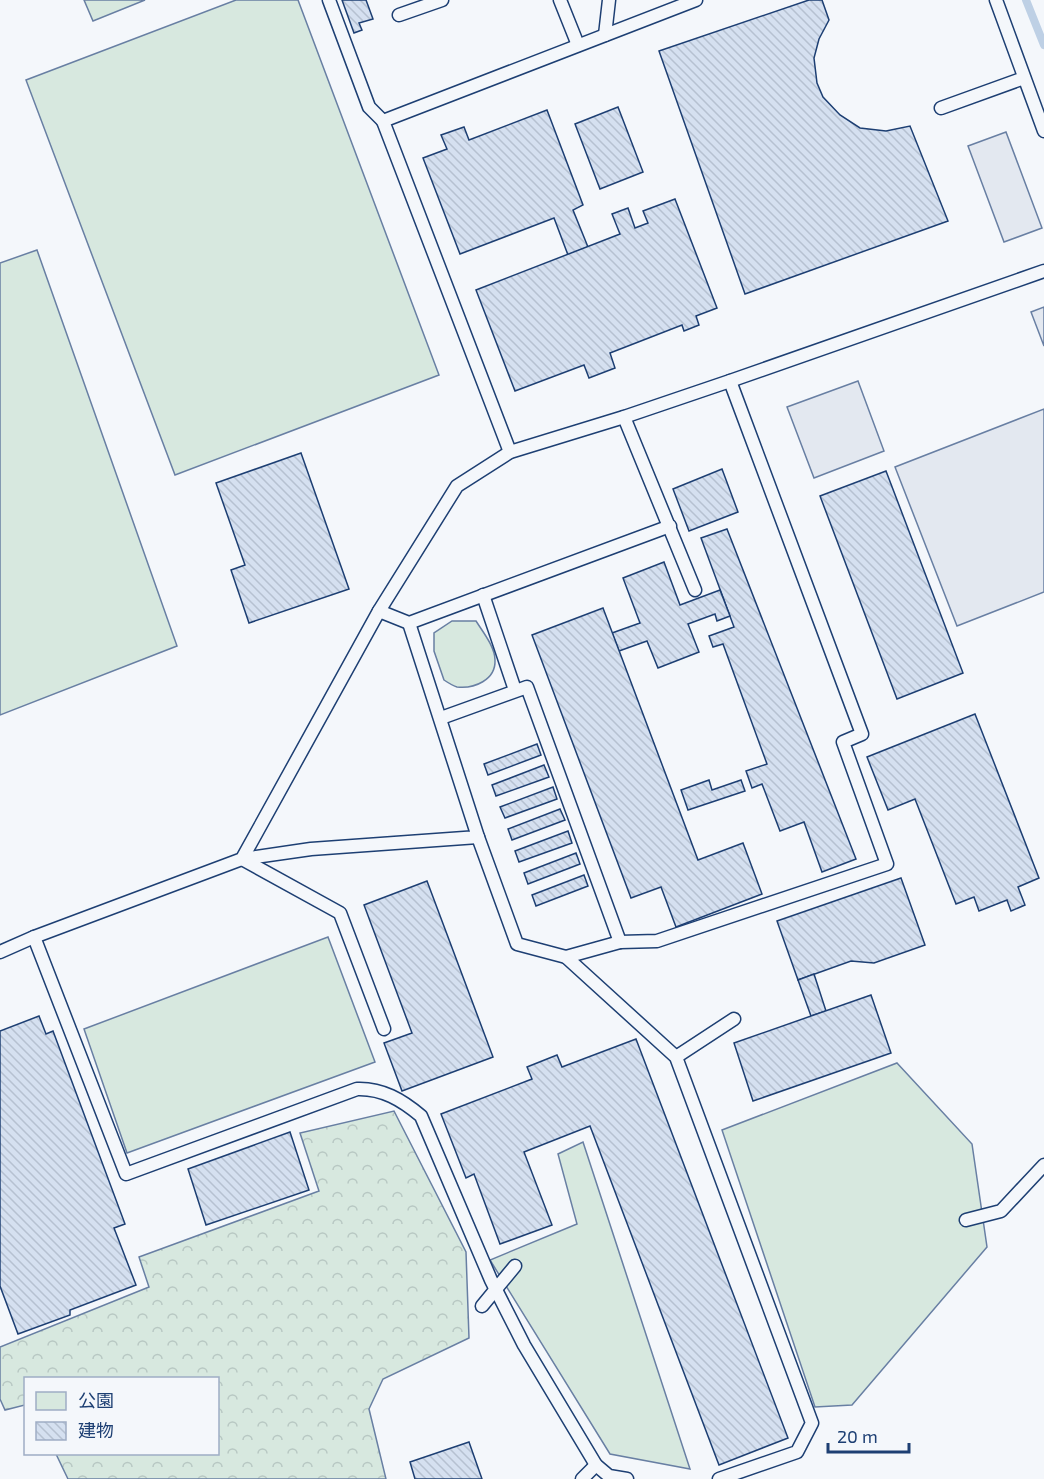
<svg xmlns="http://www.w3.org/2000/svg" width="1044" height="1479" viewBox="0 0 1044 1479" font-family="'Exo 2','Noto Sans JP',sans-serif">
<style>
.green{fill:#d7e8df;stroke:#687fa3;stroke-width:1.5}
.forest{fill:url(#forest-crowns);stroke:#687fa3;stroke-width:1.5}
.parking{fill:#e3e8f0;stroke:#687fa3;stroke-width:1.5}
.lines{fill:none;stroke-linecap:round;stroke-linejoin:round}
.stream{stroke:#bed0e5;stroke-width:8}
.building{fill:url(#building-back-hatch);stroke:#1d3f73;stroke-width:1.5}
.service-casing{stroke:#1d3f73;stroke-width:15}
.service{stroke:#f4f7fb;stroke-width:12}
</style>
<defs>
<pattern id="forest-crowns" width="20" height="18" patternUnits="userSpaceOnUse" patternTransform="scale(1.5)"><rect width="20" height="18" fill="#d7e8df"/><path d="M2 6a3 3 0 1 1 6 0M12 15a3 3 0 1 1 6 0" fill="none" stroke="#b8c8c3"/></pattern>
<pattern id="building-back-hatch" width="6" height="6" patternUnits="userSpaceOnUse" patternTransform="scale(1.5)"><rect width="6" height="6" fill="#d5e0f0"/><path d="M-1 5l2 2M0 0l6 6M5-1l2 2" fill="none" stroke="#b6c1d1"/></pattern>
</defs>
<rect width="100%" height="100%" fill="#f4f7fb"/>
<!-- green -->
<g class="green">
<polygon points="84,0 145,0 93,21"/>
<polygon points="236,0 298,0 439,375 175,475 26,80"/>
<polygon points="37,250 177,646 0,715 0,263"/>
<path d="M452 621H476C483 632 495 647 495 660 496 680 474 689 457 687 453 686 447 682 444 680L434 651V633Z"/>
<polygon points="328,937 375,1062 127,1153 84,1029"/>
<polygon points="897,1063 972,1144 987,1247 852,1405 815,1407 722,1130"/>
<polygon points="583,1142 690,1469 610,1454 490,1260 577,1224 558,1154"/>
</g>
<!-- forest -->
<polygon class="forest" points="394,1111 466,1252 469,1338 383,1379 369,1409 386,1479 68,1479 56,1454 218,1454 218,1378 26,1378 25,1405 5,1410 0,1399 0,1347 149,1287 139,1257 319,1191 300,1133"/>
<!-- parking -->
<g class="parking">
<polygon points="1006,132 1042,228 1004,242 968,146"/>
<polygon points="1044,307 1044,346 1031,312"/>
<polygon points="858,381 884,451 814,478 787,407"/>
<polygon points="1044,409 1044,592 957,626 895,467"/>
</g>
<g class="lines">
<!-- stream -->
<polyline class="stream" points="1026,0 1044,45"/>
</g>
<!-- building -->
<g class="building">
<polygon points="342,0 366,0 373,19 359,23 362,30 354,33"/>
<polygon points="809,0 822,0 829,20 819,39 814,58 817,83 823,97 840,115 860,128 886,131 910,126 948,221 745,294 659,51"/>
<polygon points="618,107 643,172 600,189 575,124"/>
<polygon points="547,110 583,205 573,210 588,247 568,255 554,218 460,254 423,158 447,149 441,135 464,127 469,140"/>
<polygon points="675,199 717,308 696,316 699,325 684,331 682,325 610,353 615,368 589,378 584,365 515,391 476,290 620,234 612,214 628,208 635,228 648,223 643,211"/>
<polygon points="301,453 349,589 249,623 231,570 245,565 216,483"/>
<polygon points="722,469 738,512 689,531 673,489"/>
<polygon points="886,471 963,673 897,699 820,496"/>
<polygon points="727,529 856,859 822,872 804,822 780,831 762,784 752,788 746,771 767,764 723,644 713,647 709,636 734,627 701,538"/>
<polygon points="664,562 680,605 720,590 730,616 717,621 715,614 688,624 699,652 658,668 647,641 619,651 612,633 640,623 623,578"/>
<polygon points="603,608 698,860 743,843 762,894 676,927 661,887 631,898 532,635"/>
<polygon points="975,714 1039,878 1018,887 1025,905 1011,911 1007,900 979,911 974,897 956,904 915,799 888,810 867,757"/>
<polygon points="537,744 541,755 488,775 484,764"/>
<polygon points="544,765 549,777 496,796 492,785"/>
<polygon points="709,780 712,790 741,780 745,791 688,810 681,790"/>
<polygon points="553,787 557,799 505,818 500,807"/>
<polygon points="560,809 565,820 512,840 508,829"/>
<polygon points="568,831 572,843 519,862 515,851"/>
<polygon points="576,853 580,864 528,884 524,873"/>
<polygon points="584,875 588,886 536,906 532,895"/>
<polygon points="901,878 925,945 874,963 851,961 798,980 777,921"/>
<polygon points="427,881 493,1057 402,1091 384,1043 412,1033 364,905"/>
<polygon points="814,974 826,1011 811,1016 798,980"/>
<polygon points="871,995 891,1053 753,1101 734,1043"/>
<polygon points="39,1016 46,1034 53,1031 125,1224 114,1228 136,1285 70,1310 70,1315 18,1334 0,1286 0,1031"/>
<polygon points="636,1039 788,1438 719,1465 590,1126 524,1152 552,1225 500,1244 474,1174 466,1178 441,1114 532,1079 527,1067 557,1055 562,1067"/>
<polygon points="290,1132 309,1190 206,1225 188,1169"/>
<polygon points="469,1442 482,1479 415,1479 410,1462"/>
</g>
<g class="lines">
<!-- service casing -->
<g class="service-casing">
<g id="service">
<polyline points="329,0 369,107 383,121"/>
<polyline points="560,0 578,45"/>
<polyline points="996,0 1044,131"/>
<polyline points="399,15 442,0"/>
<polyline points="605,35 609,0"/>
<polyline points="941,108 1024,78"/>
<polyline points="624,417 695,590"/>
<polyline points="510,452 383,121 696,0"/>
<polyline points="483,595 515,690"/>
<polyline points="379,611 409,623 670,526"/>
<polyline points="441,718 527,687 620,942 566,957 517,944 478,837"/>
<polyline points="242,859 311,849 478,837 409,623"/>
<polyline points="242,859 340,913 384,1029"/>
<path d="M34 937 126 1174 357 1089C382 1088 402 1100 421 1116L491 1280 524 1345 596 1465 609 1476 627 1479"/>
<polyline points="620,942 657,941 887,864 843,742 862,734 730,381"/>
<polyline points="0,952 34,937 242,859 379,611 457,486 510,452 624,417 730,381 1044,271"/>
<polyline points="566,957 676,1057 812,1423 797,1452 719,1479"/>
<polyline points="676,1057 734,1019"/>
<polyline points="966,1220 1001,1211 1044,1165"/>
<polyline points="482,1306 515,1266"/>
<polyline points="582,1479 596,1465"/>
</g>
</g>
<!-- service -->
<use href="#service" class="service"/>
</g>
<!-- legend -->
<rect x="24" y="1377" width="195" height="78" fill="#f4f7fb" stroke="#9eadc5" stroke-width="1.5"/>
<rect x="36" y="1392" width="30" height="18" fill="#d7e8df" stroke="#9eadc5" stroke-width="1.5"/>
<text x="78" y="1407" font-size="18" fill="#1d3f73">公園</text>
<rect x="36" y="1422" width="30" height="18" fill="url(#building-back-hatch)" stroke="#9eadc5" stroke-width="1.5"/>
<text x="78" y="1437" font-size="18" fill="#1d3f73">建物</text>
<!-- scale -->
<path d="M828 1443v9h81v-9" fill="none" stroke="#1d3f73" stroke-width="3"/>
<text x="837" y="1443" font-size="18" fill="#1d3f73" stroke="#f4f7fb" stroke-width="4.5" paint-order="stroke">20 m</text>
</svg>
